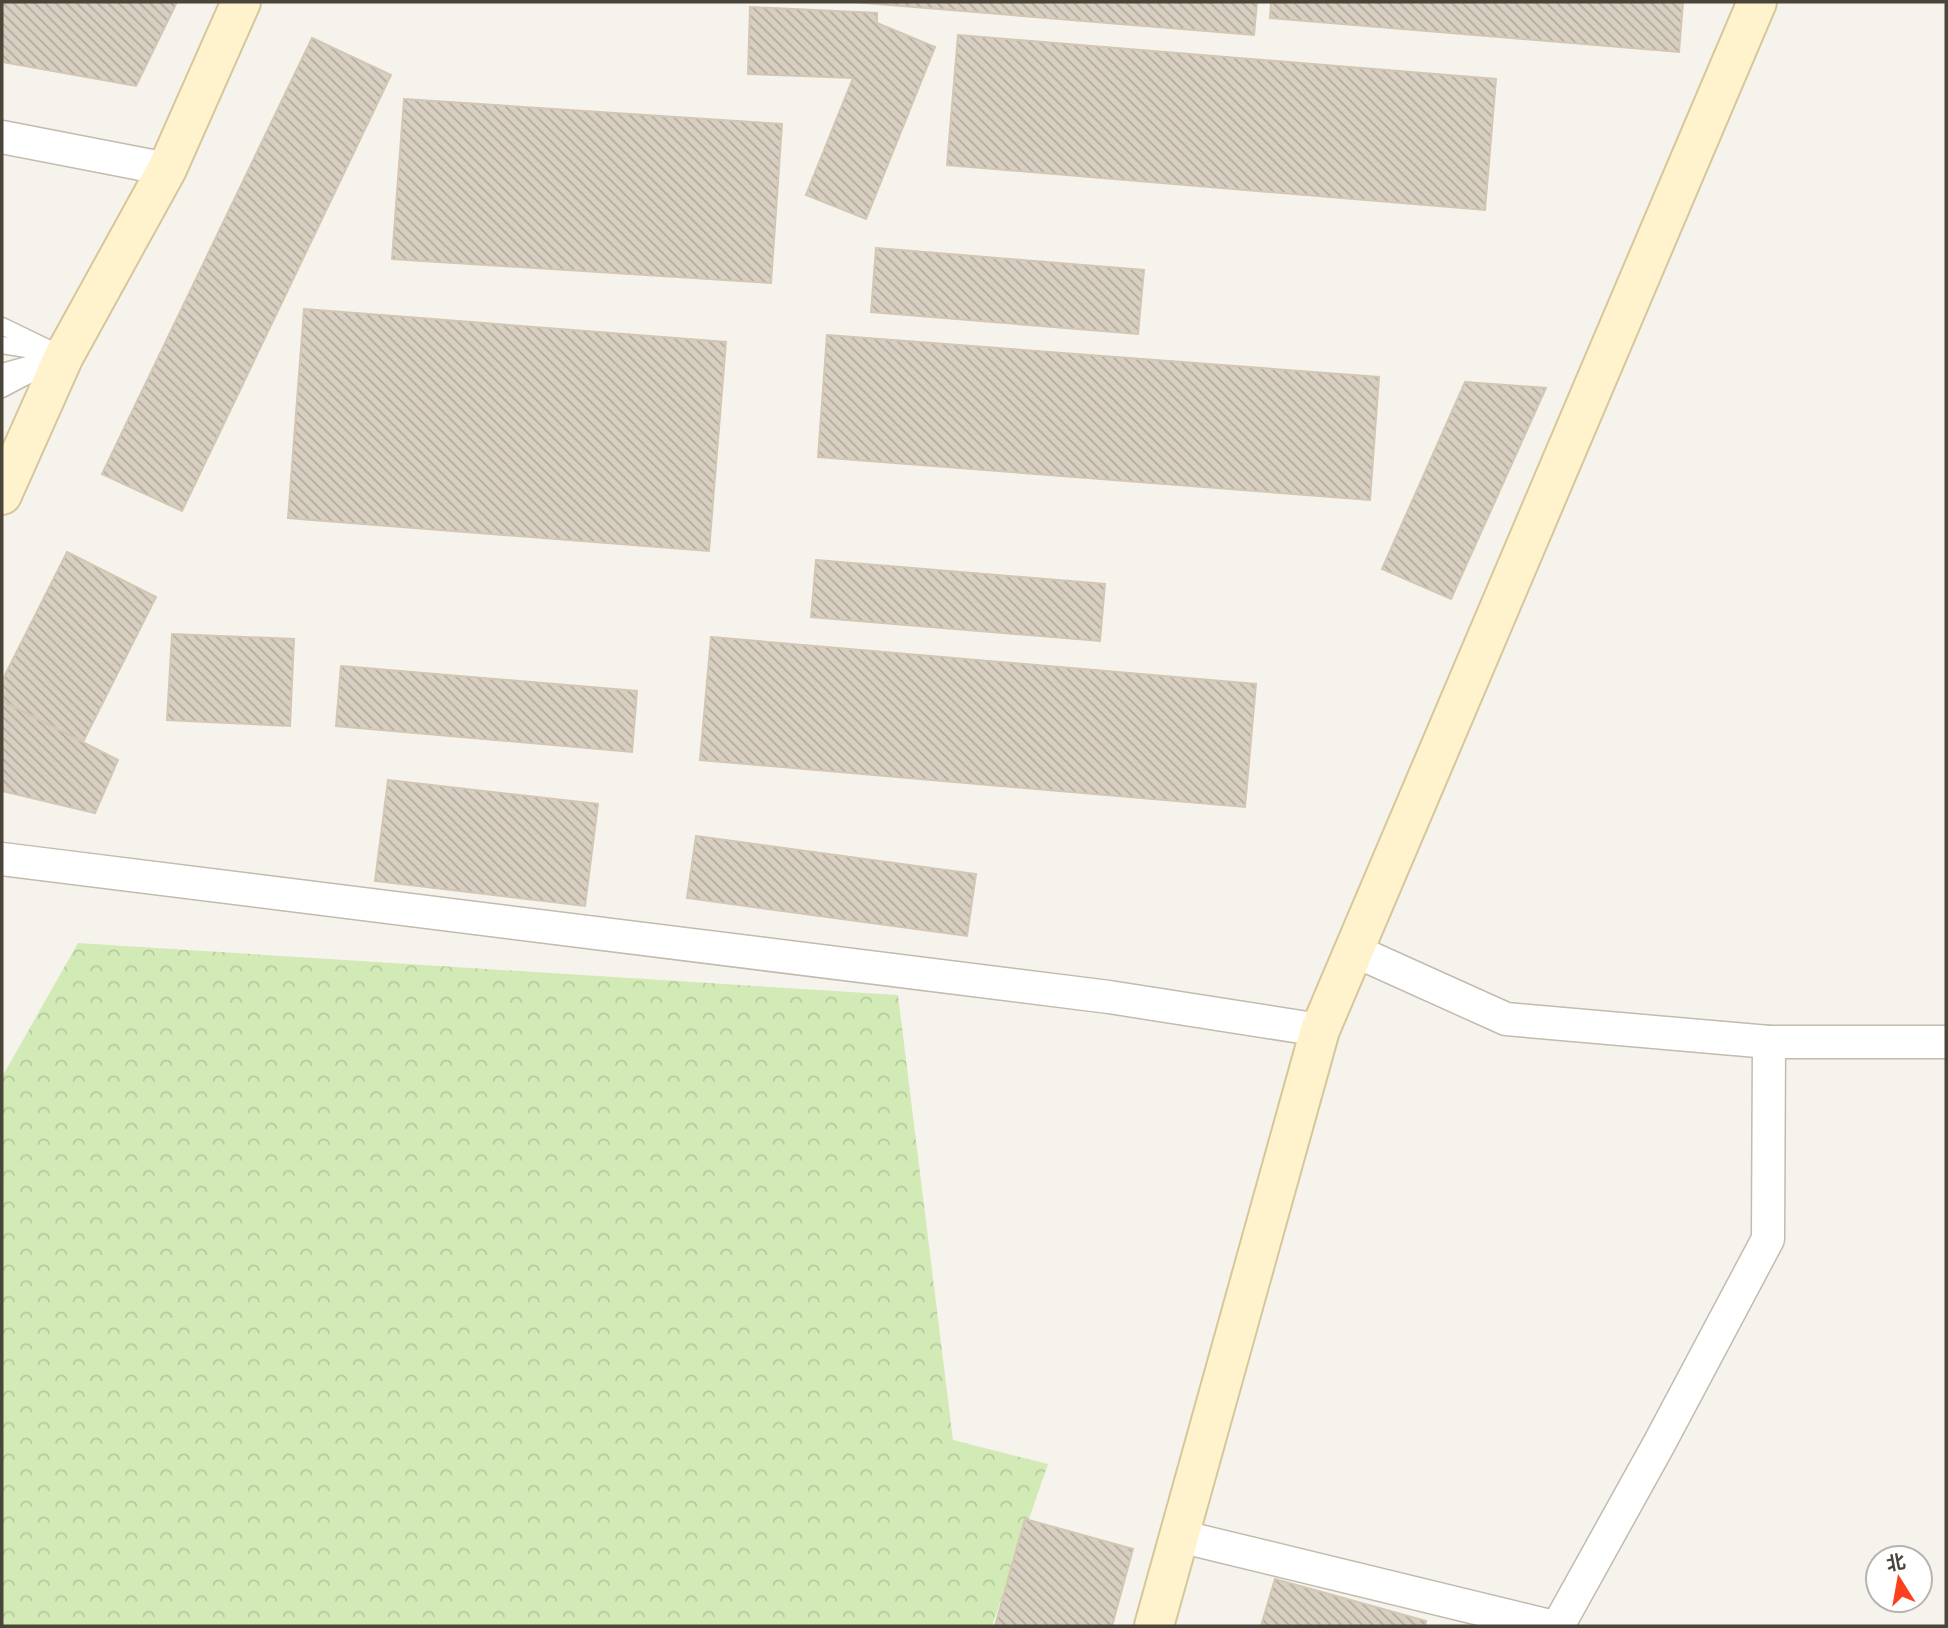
<svg xmlns="http://www.w3.org/2000/svg" width="1948" height="1628" viewBox="0 0 1948 1628" font-family="'Roboto Condensed','Noto Sans SC',sans-serif">
<style>
.park{fill:url(#park-crowns)}
.building{fill:url(#building-back-hatch);stroke:#d3c7b4;stroke-width:2}
.lines{fill:none;stroke-linecap:round;stroke-linejoin:round}
.lane-casing{stroke:#c2bbae;stroke-width:19}
.street-casing{stroke:#c2bbae;stroke-width:35}
.secondary-casing{stroke:#d6c79b;stroke-width:42}
.lane{stroke:#fff;stroke-width:16}
.street{stroke:#fff;stroke-width:32}
.secondary{stroke:#fff3cd;stroke-width:38}
</style>
<defs>
<pattern id="park-crowns" width="20" height="18" patternUnits="userSpaceOnUse" patternTransform="scale(1.75)"><rect width="20" height="18" fill="#d2eab5"/><path d="M2 6a3 3 0 1 1 6 0M12 15a3 3 0 1 1 6 0" fill="none" stroke="#b6ca9c"/></pattern>
<pattern id="building-back-hatch" width="6" height="6" patternUnits="userSpaceOnUse" patternTransform="scale(1.75)"><rect width="6" height="6" fill="#d8cfc1"/><path d="M-1 5l2 2M0 0l6 6M5-1l2 2" fill="none" stroke="#b1aa9e"/></pattern>
</defs>
<rect width="100%" height="100%" fill="#f6f3ec"/>
<!-- park -->
<polygon class="park" points="78,943 898,995 953,1440 1048,1464 992,1626 2,1626 2,1077"/>
<!-- building -->
<g class="building">
<polygon points="2,2 177,2 136,86 2,62"/>
<polygon points="853,2 1257,2 1254,35"/>
<polygon points="1271,2 1683,2 1679,52 1270,18"/>
<polygon points="750,7 877,13 877,23 935,47 866,219 806,195 853,78 748,74"/>
<polygon points="958,35 1496,79 1485,210 947,165"/>
<polygon points="312,38 391,75 182,511 102,474"/>
<polygon points="404,99 782,124 771,283 392,259"/>
<polygon points="876,248 1144,270 1138,334 871,312"/>
<polygon points="304,309 726,342 709,551 288,518"/>
<polygon points="827,335 1379,377 1370,500 818,457"/>
<polygon points="1465,382 1546,388 1451,599 1382,569"/>
<polygon points="67,552 156,597 83,742 2,701 2,681"/>
<polygon points="816,560 1105,584 1100,641 811,617"/>
<polygon points="172,634 294,639 290,726 167,720"/>
<polygon points="711,637 1256,684 1245,807 700,760"/>
<polygon points="341,666 637,691 632,752 336,726"/>
<polygon points="2,701 118,760 95,813 2,791"/>
<polygon points="388,780 598,804 585,906 375,881"/>
<polygon points="696,836 976,874 967,936 687,898"/>
<polygon points="1025,1519 1133,1549 1112,1626 995,1626"/>
<polygon points="1275,1579 1426,1621 1425,1626 1261,1626"/>
</g>
<g class="lines">
<!-- lane casing -->
<g class="lane-casing">
<g id="lane">
<polyline points="2,326 64,356"/>
<polyline points="2,345 45,352"/>
<polyline points="2,372 38,362"/>
<polyline points="2,389 53,362"/>
</g>
</g>
<!-- street casing -->
<g class="street-casing">
<g id="street">
<polyline points="2,137 167,169"/>
<polyline points="2,859 1109,997 1320,1030"/>
<polyline points="1353,950 1506,1019 1769,1042 1946,1042"/>
<polyline points="1179,1536 1550,1626"/>
<polyline points="1558,1626 1659,1444 1768,1239 1769,1042"/>
</g>
</g>
<!-- secondary casing -->
<g class="secondary-casing">
<g id="secondary">
<polyline points="2,495 64,356 167,169 241,2"/>
<polyline points="1154,1626 1320,1030 1757,2"/>
</g>
</g>
<!-- lane -->
<use href="#lane" class="lane"/>
<!-- street -->
<use href="#street" class="street"/>
<!-- secondary -->
<use href="#secondary" class="secondary"/>
</g>
<!-- border -->
<rect width="1948" height="1628" fill="none" stroke="#4b4439" stroke-width="7"/>
<!-- north arrow -->
<g transform="translate(1899 1579) rotate(349)"><circle r="33" fill="#ffffff" stroke="#b7b4b0" stroke-width="2"/>
<path d="M0-5L12 26L0 18L-12 26Z" fill="#fc3f1d"/>
<text y="-10" font-size="19" font-weight="bold" text-anchor="middle" fill="#4b4439">北</text>
</g>
</svg>
